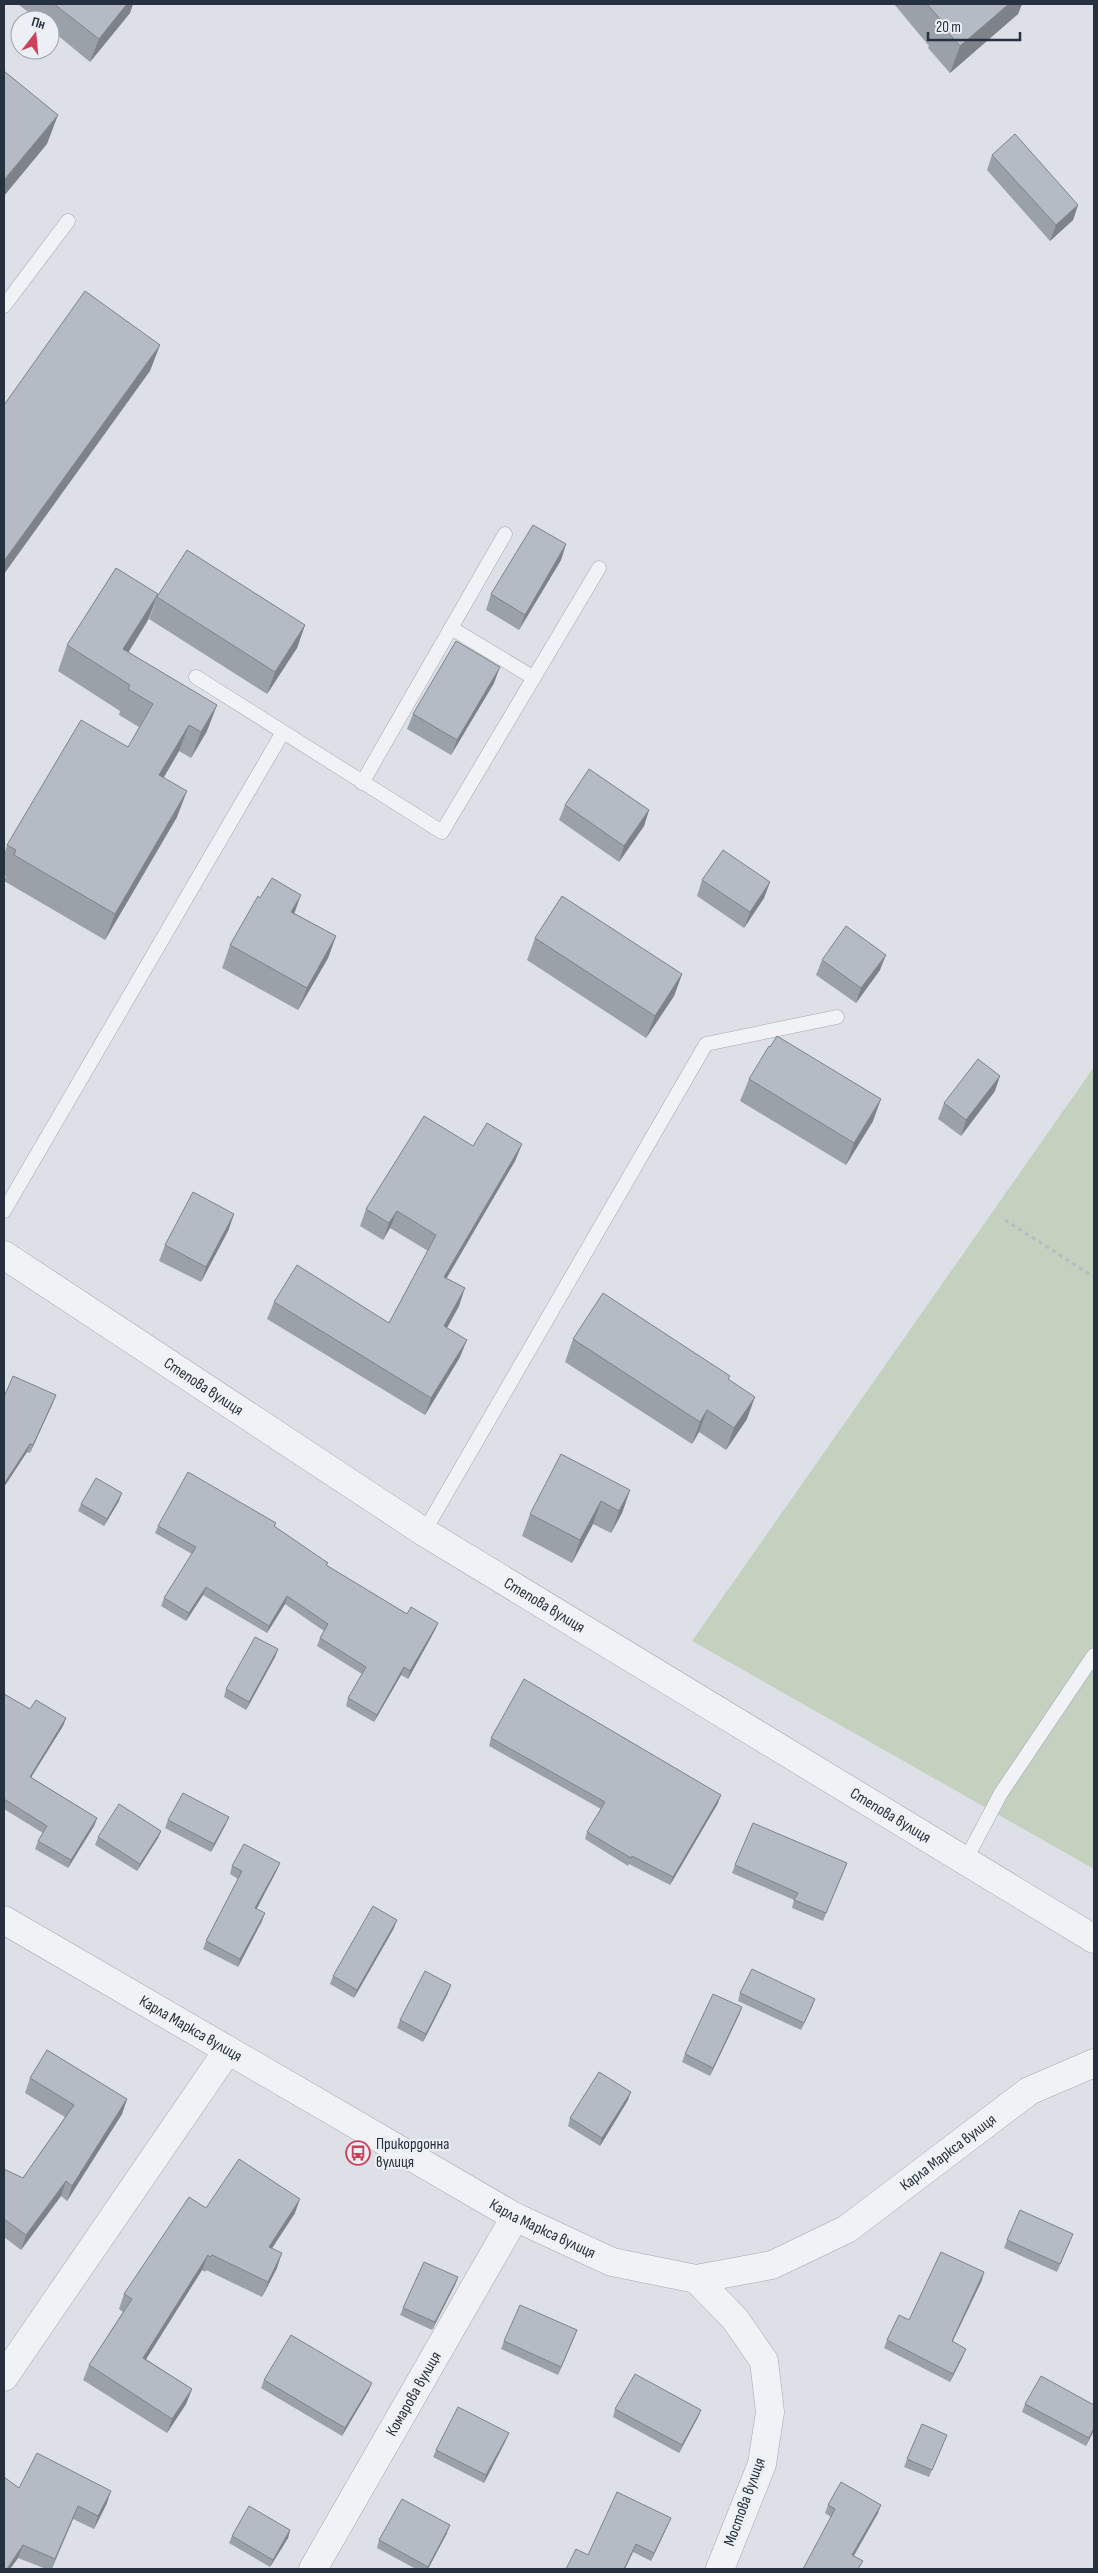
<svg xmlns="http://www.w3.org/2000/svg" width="1098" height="2573" viewBox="0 0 1098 2573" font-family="'Sofia Sans Condensed',sans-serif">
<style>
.green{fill:#c3d1be}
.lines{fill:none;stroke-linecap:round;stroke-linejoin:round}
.service-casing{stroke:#a2a8b1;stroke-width:15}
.minor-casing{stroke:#a2a8b1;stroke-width:29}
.tertiary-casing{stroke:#a2a8b1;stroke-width:29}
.path{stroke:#b7bcc2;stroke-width:3;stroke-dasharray:4 4;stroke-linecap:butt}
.service{stroke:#f0f2f5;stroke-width:14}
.minor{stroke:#f0f2f5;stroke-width:28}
.tertiary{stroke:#f0f2f5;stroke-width:28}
.wall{fill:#9ba1a9}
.shaded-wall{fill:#7e8389}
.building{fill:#b4bbc4;stroke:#7e8389}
.labels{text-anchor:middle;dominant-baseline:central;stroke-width:4;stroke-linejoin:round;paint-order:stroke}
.street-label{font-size:16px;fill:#26303e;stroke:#ecf0f5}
.poi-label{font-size:16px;fill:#26303e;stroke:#ecf0f5;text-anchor:start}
</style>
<rect width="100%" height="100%" fill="#dde1e7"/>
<!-- green -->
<polygon class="green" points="1094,1067 1094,1869 692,1641"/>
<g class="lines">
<!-- service casing -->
<g class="service-casing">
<g id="service">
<polyline points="4,306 68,221"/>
<polyline points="451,628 534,678"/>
<polyline points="196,677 442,832 599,568"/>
<polyline points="362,783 505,534"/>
<polyline points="4,1211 283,732"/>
<polyline points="424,1532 706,1044 837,1017"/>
<polyline points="965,1861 1001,1793 1094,1655"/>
</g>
</g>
<!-- minor casing -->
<g class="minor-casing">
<g id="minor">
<path id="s1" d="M4 1255 424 1532 1094 1939"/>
<polyline points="4,2377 228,2050"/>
<path id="s2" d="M313 2569 515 2217"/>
</g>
</g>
<!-- tertiary casing -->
<g class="tertiary-casing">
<g id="tertiary">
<path id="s3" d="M4 1920 515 2217 612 2262 696 2279 772 2265 847 2229 1029 2091 1094 2063"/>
<polyline points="696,2279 735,2319 764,2361 770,2412 762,2464 720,2569"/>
</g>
</g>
<!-- path -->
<polyline class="path" points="1005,1220 1094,1277"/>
<!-- service -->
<use href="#service" class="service"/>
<!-- minor -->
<use href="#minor" class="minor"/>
<!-- tertiary -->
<use href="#tertiary" class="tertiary"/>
</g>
<!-- wall -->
<g class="wall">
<polygon points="18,4 133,4 130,13 90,62 50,29 50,20 38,20"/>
<polygon points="894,4 1022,4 1018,14 950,73 928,48 929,46"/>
<polygon points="992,155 1078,205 1073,220 1050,241 987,170"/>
<polygon points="566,544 561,560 519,630 486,610 491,594"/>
<polygon points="158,594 148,620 128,652 207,731 191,758 179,751 164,777 177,817 105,940 4,881 6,876 4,875 4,855 7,845 128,747 139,727 119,715 120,711 58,671 67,645"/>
<polygon points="157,597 305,625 297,648 267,694 149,619"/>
<polygon points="494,683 451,755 407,729 413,714"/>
<polygon points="565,805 649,810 644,826 619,862 559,820"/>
<polygon points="702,880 770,882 764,898 744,928 697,896"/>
<polygon points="260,898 294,913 336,936 328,958 298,1010 222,968 230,945"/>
<polygon points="535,938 682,974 674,996 646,1038 527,960"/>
<polygon points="822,960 880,970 856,1003 816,975"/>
<polygon points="749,1079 873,1121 846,1165 740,1101"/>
<polygon points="995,1091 961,1136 938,1119 944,1103"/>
<polygon points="522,1144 515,1161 447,1278 459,1306 447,1328 460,1357 425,1415 267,1319 274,1302 389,1323 428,1251 390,1228 383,1240 360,1226 366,1209 473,1146"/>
<polygon points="229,1229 201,1282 159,1261 165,1245"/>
<polygon points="573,1339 730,1376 728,1380 747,1419 726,1450 699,1432 692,1444 565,1362"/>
<polygon points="56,1395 30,1453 27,1452 4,1487"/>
<polygon points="630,1490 622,1513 611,1533 593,1524 572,1563 522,1536 530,1514"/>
<polygon points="119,1501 104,1526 78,1511 81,1504"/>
<polygon points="158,1526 274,1526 327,1566 407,1614 438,1623 435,1630 408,1679 401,1675 374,1722 346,1706 348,1698 362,1674 317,1646 320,1638 324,1631 285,1604 267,1633 203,1595 186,1621 161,1606 164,1598 192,1554 155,1533"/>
<polygon points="278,1649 275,1657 246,1710 224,1697 226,1689"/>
<polygon points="4,1694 30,1709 66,1718 63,1726 31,1777 97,1818 94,1826 68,1868 35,1849 38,1841 43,1833 4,1809"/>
<polygon points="491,1738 718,1803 670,1885 629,1864 628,1866 585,1839 587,1832 601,1809 489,1746"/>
<polygon points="168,1820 226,1824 211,1852 165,1828"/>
<polygon points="161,1831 158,1838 137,1871 95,1845 98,1837"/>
<polygon points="847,1863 823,1921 792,1908 794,1900 732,1873 735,1865"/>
<polygon points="232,1866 277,1870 256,1909 262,1921 238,1967 203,1949 206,1941 238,1879 230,1874"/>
<polygon points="394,1928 354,1998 330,1984 333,1976"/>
<polygon points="448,1993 423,2042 397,2028 400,2020"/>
<polygon points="740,1993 815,1999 801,2030 738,2001"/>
<polygon points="742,2007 739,2015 710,2076 682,2062 685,2054"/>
<polygon points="30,2078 127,2099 122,2114 67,2201 61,2196 21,2250 4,2237 4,2169 23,2178 65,2117 25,2093"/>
<polygon points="628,2100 600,2146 568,2126 570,2118"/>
<polygon points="206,2208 295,2213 272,2248 277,2268 262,2297 206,2270 205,2272 202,2270 146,2359 192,2389 186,2404 167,2433 83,2380 89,2365 123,2312 119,2309 124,2294"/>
<polygon points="1007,2240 1070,2242 1057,2272 1004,2248"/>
<polygon points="458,2277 455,2285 432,2330 400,2315 403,2308"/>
<polygon points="982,2280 952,2342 963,2356 950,2382 884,2348 887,2340 909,2320"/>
<polygon points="577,2330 558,2375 501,2349 504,2341"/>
<polygon points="264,2380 369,2390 342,2436 261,2388"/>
<polygon points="1025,2404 1094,2405 1094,2430 1086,2446 1022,2412"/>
<polygon points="615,2409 701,2410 698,2417 679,2453 613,2417"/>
<polygon points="506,2440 484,2483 433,2457 436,2450"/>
<polygon points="944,2442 929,2477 904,2467 907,2459"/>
<polygon points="19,2488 107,2503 94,2529 73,2519 52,2569 46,2569 18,2558 10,2569 4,2569"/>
<polygon points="828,2505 878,2513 854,2556 831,2517 825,2513"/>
<polygon points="668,2525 651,2561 633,2552 588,2555"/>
<polygon points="290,2530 288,2538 270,2567 229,2543 232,2536"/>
<polygon points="447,2533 428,2569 416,2569 377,2548 379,2540"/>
</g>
<!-- shaded-wall -->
<g class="shaded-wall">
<polygon points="127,4 133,4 130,13 90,62 99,39"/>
<polygon points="1009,4 1022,4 1018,14 950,73 960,46"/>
<polygon points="58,115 47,144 4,196 4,180"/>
<polygon points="1078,205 1073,220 1050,241 1056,225"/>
<polygon points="160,345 150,371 4,574 4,561"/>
<polygon points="566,544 561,560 519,630 525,615"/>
<polygon points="158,594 148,620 114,676 123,649"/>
<polygon points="305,625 297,648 267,694 275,672"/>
<polygon points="500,667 494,683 451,755 457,740"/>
<polygon points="217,705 207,731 191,758 201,732"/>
<polygon points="189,725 179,751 150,801 159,775"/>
<polygon points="187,791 177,817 105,940 115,914"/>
<polygon points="649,810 644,826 619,862 624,846"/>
<polygon points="770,882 764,898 744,928 750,912"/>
<polygon points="301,895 293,917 291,912"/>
<polygon points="336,936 328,958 298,1010 307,988"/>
<polygon points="886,955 880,970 856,1003 861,988"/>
<polygon points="682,974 674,996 646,1038 655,1016"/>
<polygon points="1000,1076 995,1091 961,1136 966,1120"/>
<polygon points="881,1099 873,1121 846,1165 854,1143"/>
<polygon points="522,1144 515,1161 437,1294 444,1277"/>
<polygon points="397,1211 390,1228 383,1240 389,1223"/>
<polygon points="234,1214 229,1229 201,1282 206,1267"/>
<polygon points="465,1288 459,1306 438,1344 444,1326"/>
<polygon points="467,1340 460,1357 425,1415 431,1398"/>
<polygon points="56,1395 53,1403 30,1453 33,1445"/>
<polygon points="755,1397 747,1419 726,1450 734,1428"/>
<polygon points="707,1410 699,1432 692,1444 700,1422"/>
<polygon points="30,1444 27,1452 4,1487 4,1484"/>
<polygon points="630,1490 622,1513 611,1533 619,1511"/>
<polygon points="122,1493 119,1501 104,1526 107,1519"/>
<polygon points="601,1501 593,1524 572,1563 580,1540"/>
<polygon points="206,1587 203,1595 186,1621 189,1613"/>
<polygon points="287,1596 285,1604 267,1633 269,1626"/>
<polygon points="438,1623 435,1630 408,1679 410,1671"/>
<polygon points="278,1649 275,1657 246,1710 249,1702"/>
<polygon points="404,1667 401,1675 374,1722 377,1715"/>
<polygon points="66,1718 63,1726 27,1784 30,1777"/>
<polygon points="721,1795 718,1803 670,1885 673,1877"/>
<polygon points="229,1817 226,1824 211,1852 214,1844"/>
<polygon points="97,1818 94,1826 68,1868 71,1860"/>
<polygon points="161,1831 158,1838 137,1871 140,1864"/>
<polygon points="280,1863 277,1870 253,1916 255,1908"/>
<polygon points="265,1913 262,1921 238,1967 240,1959"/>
<polygon points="397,1920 394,1928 354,1998 357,1990"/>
<polygon points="451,1985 448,1993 423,2042 426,2034"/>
<polygon points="815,1999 812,2007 801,2030 804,2023"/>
<polygon points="742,2007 739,2015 710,2076 713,2068"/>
<polygon points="631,2092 628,2100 600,2146 602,2138"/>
<polygon points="127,2099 122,2114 67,2201 72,2186"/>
<polygon points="66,2181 61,2196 21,2250 26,2235"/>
<polygon points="300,2199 295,2213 263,2262 269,2247"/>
<polygon points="282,2253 277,2268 262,2297 268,2282"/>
<polygon points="208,2255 202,2270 138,2372 143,2358"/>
<polygon points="984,2272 982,2280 949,2349 952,2341"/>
<polygon points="458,2277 455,2285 432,2330 435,2322"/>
<polygon points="577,2330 574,2338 558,2375 561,2367"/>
<polygon points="966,2349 963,2356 950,2382 953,2374"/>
<polygon points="372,2383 369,2390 342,2436 345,2428"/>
<polygon points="192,2389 186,2404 167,2433 172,2419"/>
<polygon points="701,2410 698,2417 679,2453 682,2445"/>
<polygon points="1094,2428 1094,2430 1086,2446 1089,2438"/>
<polygon points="509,2433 506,2440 484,2483 486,2475"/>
<polygon points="111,2491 107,2503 94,2529 98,2516"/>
<polygon points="881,2505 878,2513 849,2563 852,2555"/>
<polygon points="78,2506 73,2519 51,2569 55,2559"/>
<polygon points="671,2518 668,2525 651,2561 654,2553"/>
<polygon points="450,2525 447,2533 428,2569 427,2569"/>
<polygon points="290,2530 288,2538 270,2567 273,2560"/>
<polygon points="636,2544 633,2552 625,2569 624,2569"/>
<polygon points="23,2545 18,2558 10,2569 7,2569"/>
</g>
<!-- building -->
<g class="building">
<polygon points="54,4 127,4 99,39"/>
<polygon points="927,4 1009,4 960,46 938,21 940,19"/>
<polygon points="4,71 58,115 4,180"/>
<polygon points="1015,134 1078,205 1056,225 992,155"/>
<polygon points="85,291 160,345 4,561 4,405"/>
<polygon points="533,525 566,544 525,615 491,594"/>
<polygon points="187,550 305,625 275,672 157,597"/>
<polygon points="116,568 158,594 123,649 217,705 201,732 189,725 159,775 187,791 115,914 14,855 16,850 7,845 81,720 128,747 153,704 128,689 130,685 67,645"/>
<polygon points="456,641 500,667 457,740 413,714"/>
<polygon points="589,769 649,810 624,846 565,805"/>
<polygon points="723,850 770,882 750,912 702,880"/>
<polygon points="272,878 301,895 291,912 336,936 307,988 230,945 258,896 260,898"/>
<polygon points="562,896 682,974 655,1016 535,938"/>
<polygon points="846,926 886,955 861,988 822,960"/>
<polygon points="777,1036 881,1099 854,1143 749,1079 769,1046 770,1047"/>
<polygon points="978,1059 1000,1076 966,1120 944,1103"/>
<polygon points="424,1116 473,1146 487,1123 522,1144 444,1277 465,1288 444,1326 467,1340 431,1398 274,1302 297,1265 389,1323 436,1235 397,1211 389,1223 366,1209"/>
<polygon points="193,1192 234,1214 206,1267 165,1245"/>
<polygon points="603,1293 730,1376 728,1379 755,1397 734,1428 707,1410 700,1422 573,1339"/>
<polygon points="13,1376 56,1395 33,1445 30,1444 4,1484 4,1397"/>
<polygon points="561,1454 630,1490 619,1511 601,1501 580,1540 530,1514"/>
<polygon points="188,1472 276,1523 274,1526 328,1563 326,1565 407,1614 411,1607 438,1623 410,1671 404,1667 377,1715 348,1698 366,1667 320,1638 328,1624 287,1596 269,1626 206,1587 189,1613 164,1598 196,1547 158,1526"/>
<polygon points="96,1478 122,1493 107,1519 81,1504"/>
<polygon points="255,1637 278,1649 249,1702 226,1689"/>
<polygon points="524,1679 721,1795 673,1877 632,1856 631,1858 587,1832 605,1802 491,1738"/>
<polygon points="4,1694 30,1709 36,1700 66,1718 30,1777 97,1818 71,1860 38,1841 47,1826 4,1799"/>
<polygon points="183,1793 229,1817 214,1844 168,1820"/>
<polygon points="119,1804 161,1831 140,1864 98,1837"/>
<polygon points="753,1823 847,1863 826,1913 794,1900 798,1893 735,1865"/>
<polygon points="244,1844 280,1863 255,1908 265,1913 240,1959 206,1941 242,1871 232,1866"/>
<polygon points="373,1906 397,1920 357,1990 333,1976"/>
<polygon points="752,1969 815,1999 804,2023 740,1993"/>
<polygon points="425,1971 451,1985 426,2034 400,2020"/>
<polygon points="713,1994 742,2007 713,2068 685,2054"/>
<polygon points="47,2050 127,2099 72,2186 66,2181 26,2235 4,2219 4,2169 23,2178 74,2105 30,2078"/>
<polygon points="599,2072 631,2092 602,2138 570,2118"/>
<polygon points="239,2159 300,2199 269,2247 282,2253 268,2282 212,2255 210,2257 208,2255 143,2358 192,2389 172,2419 89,2365 132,2299 124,2294 189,2197 206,2208"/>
<polygon points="1020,2210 1073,2234 1060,2264 1007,2240"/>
<polygon points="941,2252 984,2272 952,2341 966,2349 953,2374 887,2340 899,2315 909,2320"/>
<polygon points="424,2262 458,2277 435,2322 403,2308"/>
<polygon points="520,2305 577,2330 561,2367 504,2341"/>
<polygon points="291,2335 372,2383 345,2428 264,2380"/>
<polygon points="635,2374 701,2410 682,2445 615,2409"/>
<polygon points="1041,2376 1094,2405 1094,2428 1089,2438 1025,2404"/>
<polygon points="458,2407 509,2433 486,2475 436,2450"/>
<polygon points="922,2424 947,2435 932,2470 907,2459"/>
<polygon points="37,2453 111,2491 98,2516 78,2506 55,2559 23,2545 7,2569 4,2569 4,2477 19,2488"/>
<polygon points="841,2482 881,2505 852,2555 863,2561 858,2569 803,2569 835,2509 828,2505"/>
<polygon points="617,2492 671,2518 654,2553 636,2544 624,2569 566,2569 576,2549 588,2555"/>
<polygon points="402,2499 450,2525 428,2567 379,2540"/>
<polygon points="249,2506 290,2530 273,2560 232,2536"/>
</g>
<!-- icons -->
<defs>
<g id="bus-ring" transform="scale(1.25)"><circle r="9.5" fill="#ecf0f5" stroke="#cf3f59" stroke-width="1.5"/><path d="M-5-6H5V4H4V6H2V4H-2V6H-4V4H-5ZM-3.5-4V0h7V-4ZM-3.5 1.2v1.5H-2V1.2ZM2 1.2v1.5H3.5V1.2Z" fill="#cf3f59"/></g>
</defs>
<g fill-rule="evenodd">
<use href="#bus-ring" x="358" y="2153"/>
</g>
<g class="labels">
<!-- street labels -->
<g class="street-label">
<text stroke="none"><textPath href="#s1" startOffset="239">Степова вулиця</textPath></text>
<text stroke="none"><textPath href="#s1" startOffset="644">Степова вулиця</textPath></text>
<text stroke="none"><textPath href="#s1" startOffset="1049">Степова вулиця</textPath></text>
<text stroke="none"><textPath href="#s3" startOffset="216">Карла Маркса вулиця</textPath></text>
<text stroke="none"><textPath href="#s3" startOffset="1071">Карла Маркса вулиця</textPath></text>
<text stroke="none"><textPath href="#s3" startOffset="621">Карла Маркса вулиця</textPath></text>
<text stroke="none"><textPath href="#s2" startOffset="202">Комарова вулиця</textPath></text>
<text transform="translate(745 2502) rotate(-70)">Мостова вулиця</text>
</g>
<!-- poi labels -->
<g class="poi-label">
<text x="376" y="2144">Прикордонна<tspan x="376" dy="18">вулиця</tspan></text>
</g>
</g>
<!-- border -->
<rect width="1098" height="2573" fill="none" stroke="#26303e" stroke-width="10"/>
<!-- north arrow -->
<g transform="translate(35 35) rotate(16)"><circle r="24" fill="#ecf0f5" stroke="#9da3ac"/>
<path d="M0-4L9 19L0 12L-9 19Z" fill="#cf3f59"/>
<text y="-8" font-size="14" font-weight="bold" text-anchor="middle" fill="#26303e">Пн</text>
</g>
<!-- scale -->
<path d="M928 32v8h92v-8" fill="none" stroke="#26303e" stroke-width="2.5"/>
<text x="936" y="32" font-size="15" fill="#26303e" stroke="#ecf0f5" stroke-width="4" paint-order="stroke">20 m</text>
</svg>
